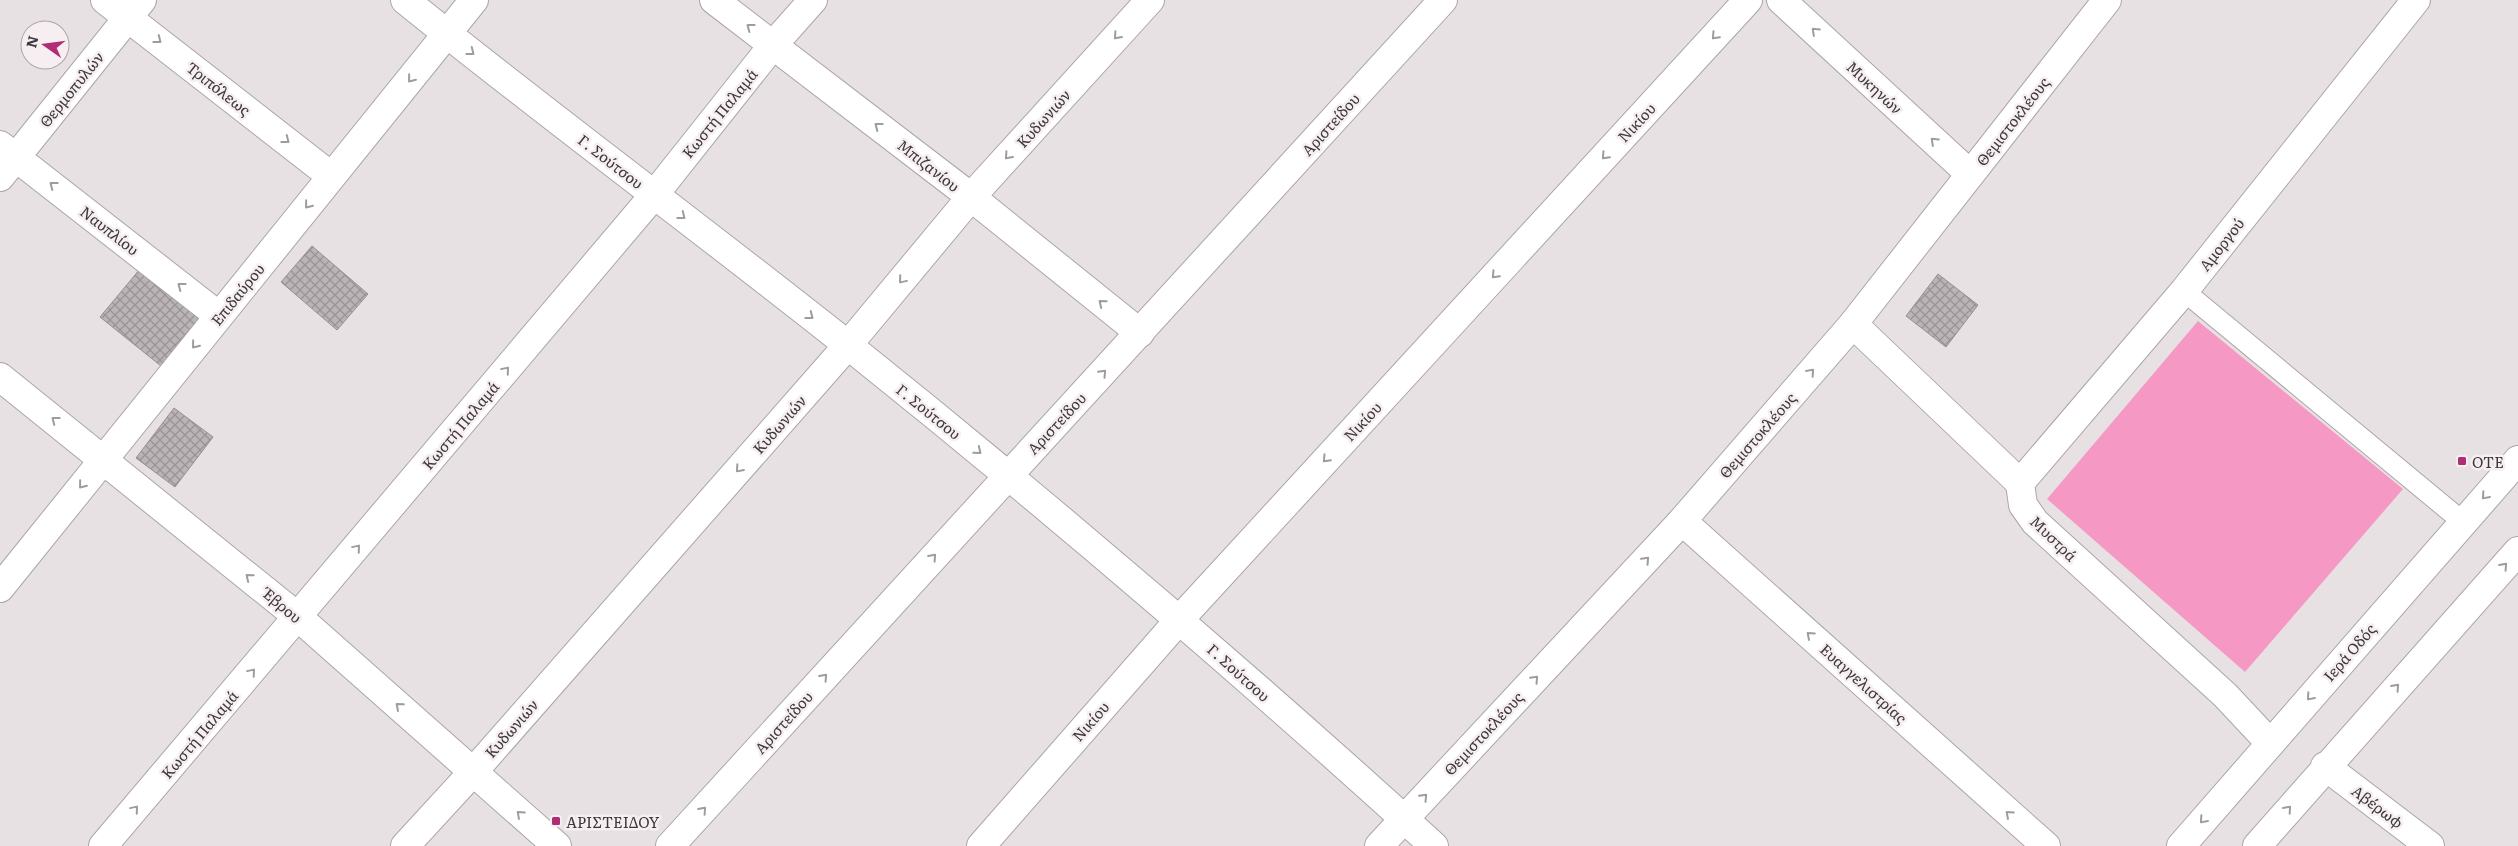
<svg xmlns="http://www.w3.org/2000/svg" width="2518" height="846" viewBox="0 0 2518 846" font-family="Literata,serif">
<style>
.green{fill:#f599c4}
.building{fill:url(#building-cross-hatch);stroke:#979093}
.lines{fill:none;stroke-linecap:round;stroke-linejoin:round}
.service-casing{stroke:#aca5a8;stroke-width:22}
.pedestrian-casing{stroke:#aca5a8;stroke-width:30}
.minor-casing{stroke:#aca5a8;stroke-width:30}
.tertiary-casing{stroke:#aca5a8;stroke-width:30}
.secondary-casing{stroke:#aca5a8;stroke-width:30}
.service{stroke:#fff;stroke-width:20}
.pedestrian{stroke:#fff;stroke-width:28}
.minor{stroke:#fff;stroke-width:28}
.tertiary{stroke:#fff;stroke-width:28}
.secondary{stroke:#fff;stroke-width:28}
.oneway{stroke:#9e9c9c}
.poi-dot{fill:#b02d76;stroke:#f6eef1;stroke-width:2}
.labels{text-anchor:middle;dominant-baseline:central;stroke-width:5;stroke-linejoin:round;paint-order:stroke}
.street-label{font-size:15px;fill:#3c393a;stroke:#f6eef1}
.poi-label{font-size:15px;fill:#3c393a;stroke:#f6eef1;text-anchor:start}
</style>
<defs>
<pattern id="building-cross-hatch" width="8" height="8" patternUnits="userSpaceOnUse" patternTransform="scale(1.25)"><rect width="8" height="8" fill="#bbb4b7"/><path d="M0 0l8 8M0 8l8-8" fill="none" stroke="#999396"/></pattern>
</defs>
<rect width="100%" height="100%" fill="#e8e1e4"/>
<!-- green -->
<polygon class="green" points="2198,321 2403,489 2245,672 2047,499"/>
<!-- building -->
<g class="building">
<polygon points="312,246 368,294 337,330 281,282"/>
<polygon points="140,269 200,318 161,366 100,317"/>
<polygon points="1938,274 1978,305 1946,347 1906,316"/>
<polygon points="174,408 213,437 175,487 136,458"/>
</g>
<g class="lines">
<!-- service casing -->
<g class="service-casing">
<polyline id="service" points="2184,291 2463,522"/>
</g>
<!-- pedestrian casing -->
<g class="pedestrian-casing">
<polyline id="pedestrian" points="2020,483 2023,505 2035,522 2225,695 2270,743"/>
</g>
<!-- minor casing -->
<g class="minor-casing">
<g id="minor">
<polyline points="105,0 331,176"/>
<path d="M405 0C551 118 702 229 849 346 1049 506 1244 673 1434 846"/>
<polyline points="714,0 971,197 1140,333"/>
<polyline points="1781,0 1970,174"/>
<polyline points="0,145 219,316"/>
<polyline points="0,177 142,0"/>
<polyline points="1853,324 2020,483 2184,291 2416,0"/>
<polyline points="1682,521 2046,846"/>
<polyline points="0,588 474,0"/>
<polyline points="2325,766 2430,846"/>
<polyline points="103,846 654,195 773,45 813,0"/>
<polyline points="405,846 473,772 848,345 971,197 1150,0"/>
<polyline points="670,846 1443,0"/>
<polyline points="981,846 1180,619 1748,0"/>
<polyline points="1379,846 1682,521 1853,324 2107,0"/>
</g>
</g>
<!-- tertiary casing -->
<g class="tertiary-casing">
<polyline id="tertiary" points="0,377 298,617 557,846"/>
</g>
<!-- secondary casing -->
<g class="secondary-casing">
<g id="secondary">
<polyline points="2181,846 2518,460"/>
<polyline points="2257,846 2518,551"/>
</g>
</g>
<!-- service -->
<use href="#service" class="service"/>
<!-- pedestrian -->
<use href="#pedestrian" class="pedestrian"/>
<!-- minor -->
<use href="#minor" class="minor"/>
<!-- tertiary -->
<use href="#tertiary" class="tertiary"/>
<!-- secondary -->
<use href="#secondary" class="secondary"/>
</g>
<!-- one-way arrows -->
<defs><path id="oneway-chevron" d="M-2-3.5L2.5 0L-2 3.5" fill="none" stroke-width="1.6" stroke-linecap="round" stroke-linejoin="round" transform="scale(1.25)"/></defs>
<g class="oneway">
<use href="#oneway-chevron" transform="translate(750 27) rotate(-143)"/>
<use href="#oneway-chevron" transform="translate(1815 31) rotate(-137)"/>
<use href="#oneway-chevron" transform="translate(1117 36) rotate(132)"/>
<use href="#oneway-chevron" transform="translate(1715 36) rotate(133)"/>
<use href="#oneway-chevron" transform="translate(158 40) rotate(38)"/>
<use href="#oneway-chevron" transform="translate(471 52) rotate(38)"/>
<use href="#oneway-chevron" transform="translate(411 79) rotate(129)"/>
<use href="#oneway-chevron" transform="translate(878 126) rotate(-142)"/>
<use href="#oneway-chevron" transform="translate(286 140) rotate(38)"/>
<use href="#oneway-chevron" transform="translate(1934 141) rotate(-137)"/>
<use href="#oneway-chevron" transform="translate(1008 156) rotate(132)"/>
<use href="#oneway-chevron" transform="translate(1605 156) rotate(133)"/>
<use href="#oneway-chevron" transform="translate(53 185) rotate(-142)"/>
<use href="#oneway-chevron" transform="translate(308 205) rotate(129)"/>
<use href="#oneway-chevron" transform="translate(682 216) rotate(38)"/>
<use href="#oneway-chevron" transform="translate(1495 275) rotate(133)"/>
<use href="#oneway-chevron" transform="translate(902 280) rotate(130)"/>
<use href="#oneway-chevron" transform="translate(181 286) rotate(-142)"/>
<use href="#oneway-chevron" transform="translate(1102 303) rotate(-141)"/>
<use href="#oneway-chevron" transform="translate(810 316) rotate(38)"/>
<use href="#oneway-chevron" transform="translate(195 345) rotate(129)"/>
<use href="#oneway-chevron" transform="translate(506 370) rotate(-50)"/>
<use href="#oneway-chevron" transform="translate(1811 372) rotate(-49)"/>
<use href="#oneway-chevron" transform="translate(1103 373) rotate(-47)"/>
<use href="#oneway-chevron" transform="translate(55 420) rotate(-142)"/>
<use href="#oneway-chevron" transform="translate(978 451) rotate(39)"/>
<use href="#oneway-chevron" transform="translate(1326 459) rotate(133)"/>
<use href="#oneway-chevron" transform="translate(739 469) rotate(131)"/>
<use href="#oneway-chevron" transform="translate(82 485) rotate(129)"/>
<use href="#oneway-chevron" transform="translate(2485 496) rotate(131)"/>
<use href="#oneway-chevron" transform="translate(357 548) rotate(-50)"/>
<use href="#oneway-chevron" transform="translate(933 557) rotate(-48)"/>
<use href="#oneway-chevron" transform="translate(1646 560) rotate(-47)"/>
<use href="#oneway-chevron" transform="translate(2504 566) rotate(-48)"/>
<use href="#oneway-chevron" transform="translate(249 577) rotate(-141)"/>
<use href="#oneway-chevron" transform="translate(1810 635) rotate(-138)"/>
<use href="#oneway-chevron" transform="translate(252 672) rotate(-50)"/>
<use href="#oneway-chevron" transform="translate(824 677) rotate(-48)"/>
<use href="#oneway-chevron" transform="translate(1535 679) rotate(-47)"/>
<use href="#oneway-chevron" transform="translate(2396 687) rotate(-48)"/>
<use href="#oneway-chevron" transform="translate(2310 697) rotate(131)"/>
<use href="#oneway-chevron" transform="translate(399 706) rotate(-139)"/>
<use href="#oneway-chevron" transform="translate(1424 797) rotate(-47)"/>
<use href="#oneway-chevron" transform="translate(135 809) rotate(-50)"/>
<use href="#oneway-chevron" transform="translate(2288 809) rotate(-49)"/>
<use href="#oneway-chevron" transform="translate(703 810) rotate(-48)"/>
<use href="#oneway-chevron" transform="translate(520 814) rotate(-138)"/>
<use href="#oneway-chevron" transform="translate(2009 814) rotate(-138)"/>
<use href="#oneway-chevron" transform="translate(2203 820) rotate(131)"/>
</g>
<!-- markers -->
<g class="poi-dot">
<rect x="2457" y="456" width="10" height="10" rx="2.5"/>
<rect x="551" y="816" width="10" height="10" rx="2.5"/>
</g>
<g class="labels">
<!-- street labels -->
<g class="street-label">
<text transform="translate(1875 87) rotate(43)">Μυκηνών</text>
<text transform="translate(219 88) rotate(38)">Τριπόλεως</text>
<text transform="translate(71 89) rotate(-51)">Θερμοπυλών</text>
<text transform="translate(719 113) rotate(-51)">Κωστή Παλαμά</text>
<text transform="translate(1043 118) rotate(-48)">Κυδωνιών</text>
<text transform="translate(2012 121) rotate(-52)">Θεμιστοκλέους</text>
<text transform="translate(1636 122) rotate(-47)">Νικίου</text>
<text transform="translate(1330 124) rotate(-48)">Αριστείδου</text>
<text transform="translate(611 161) rotate(38)">Γ. Σούτσου</text>
<text transform="translate(929 165) rotate(38)">Μπιζανίου</text>
<text transform="translate(110 230) rotate(38)">Ναυπλίου</text>
<text transform="translate(2221 244) rotate(-52)">Αμοργού</text>
<text transform="translate(237 294) rotate(-51)">Επιδαύρου</text>
<text transform="translate(929 411) rotate(39)">Γ. Σούτσου</text>
<text transform="translate(1362 421) rotate(-47)">Νικίου</text>
<text transform="translate(1056 423) rotate(-47)">Αριστείδου</text>
<text transform="translate(779 424) rotate(-49)">Κυδωνιών</text>
<text transform="translate(460 425) rotate(-50)">Κωστή Παλαμά</text>
<text transform="translate(1757 435) rotate(-49)">Θεμιστοκλέους</text>
<text transform="translate(2054 538) rotate(44)">Μυστρά</text>
<text transform="translate(283 605) rotate(40)">Έβρου</text>
<text transform="translate(2349 652) rotate(-49)">Ιερά Οδός</text>
<text transform="translate(1239 672) rotate(42)">Γ. Σούτσου</text>
<text transform="translate(1864 683) rotate(42)">Ευαγγελιστρίας</text>
<text transform="translate(1090 721) rotate(-49)">Νικίου</text>
<text transform="translate(783 722) rotate(-48)">Αριστείδου</text>
<text transform="translate(511 728) rotate(-49)">Κυδωνιών</text>
<text transform="translate(1483 733) rotate(-47)">Θεμιστοκλέους</text>
<text transform="translate(199 734) rotate(-50)">Κωστή Παλαμά</text>
<text transform="translate(2378 806) rotate(37)">Αβέρωφ</text>
</g>
<!-- poi labels -->
<g class="poi-label">
<text x="2472" y="461">ΟΤΕ</text>
<text x="566" y="821">ΑΡΙΣΤΕΙΔΟΥ</text>
</g>
</g>
<!-- north arrow -->
<g transform="translate(45 45) rotate(284)"><circle r="24" fill="#f6eef1" stroke="#aca6a8"/>
<path d="M0-4L9 19L0 12L-9 19Z" fill="#b02d76"/>
<text y="-8" font-size="14" font-weight="bold" text-anchor="middle" fill="#3c393a">N</text>
</g>
</svg>
